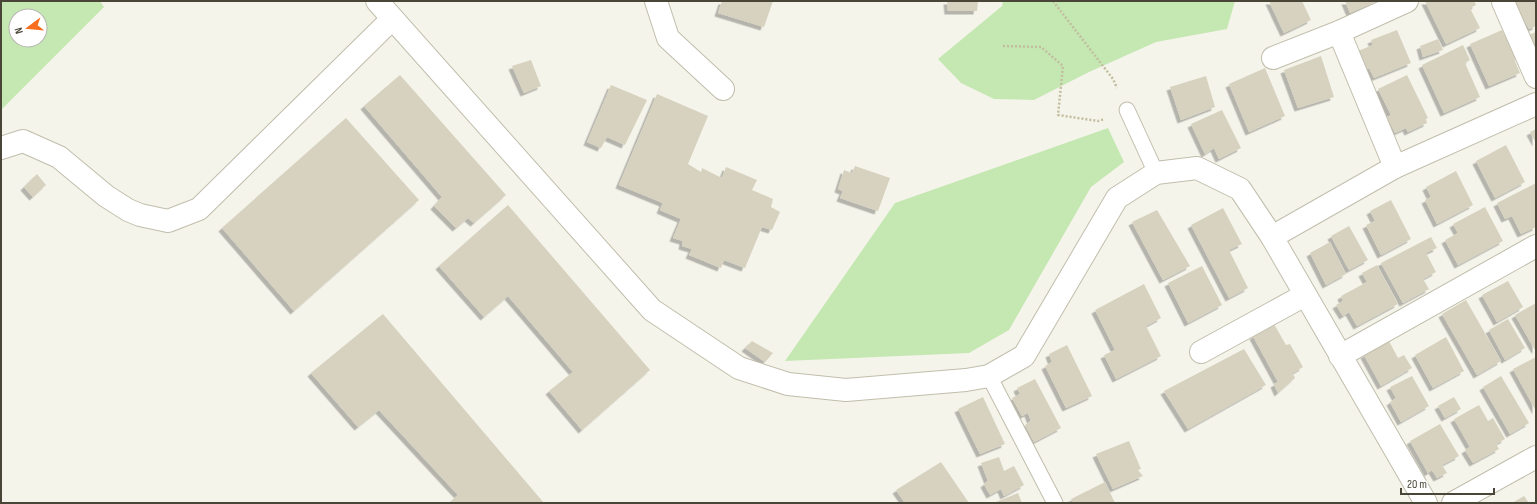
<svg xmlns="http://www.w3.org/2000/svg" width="1537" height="504" viewBox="0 0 1537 504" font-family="'Sofia Sans Condensed',sans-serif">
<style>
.green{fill:#c5e8b3;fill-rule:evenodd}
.building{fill:#d7d2bf;filter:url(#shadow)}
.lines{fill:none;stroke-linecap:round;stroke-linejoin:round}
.service-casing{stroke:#c1beac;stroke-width:17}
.minor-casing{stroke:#c1beac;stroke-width:24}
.tertiary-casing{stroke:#c1beac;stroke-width:24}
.path{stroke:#c2bd9e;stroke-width:2.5;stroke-dasharray:2 2;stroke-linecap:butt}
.service{stroke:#fff;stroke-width:15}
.minor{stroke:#fff;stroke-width:22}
.tertiary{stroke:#fff;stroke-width:22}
</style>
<defs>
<filter id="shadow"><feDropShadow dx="-3.5" dy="3.5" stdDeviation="0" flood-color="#0004"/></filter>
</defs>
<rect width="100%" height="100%" fill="#f5f4ea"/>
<!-- green -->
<g class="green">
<path d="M1 1H100L104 7 1 110ZM16 16H40V40H16Z"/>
<polygon points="1003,1 1235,1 1227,29 1156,42 1089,72 1034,100 994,99 961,83 938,59 1002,6"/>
<polygon points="1108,128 1124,162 1091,187 1009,330 969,353 785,361 895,203"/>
</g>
<!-- building -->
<g class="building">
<polygon points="722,1 773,1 764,27 718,13"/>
<polygon points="947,1 978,1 977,11 948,11"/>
<polygon points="1269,1 1302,1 1311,20 1284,33"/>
<polygon points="1345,1 1378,1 1350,13"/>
<polygon points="1425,1 1474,1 1476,5 1470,8 1480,28 1446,44"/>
<polygon points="1514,1 1536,1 1536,26 1529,29"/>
<polygon points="1397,30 1411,63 1374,78 1369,68 1365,69 1358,51 1373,45 1371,40"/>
<polygon points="1502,30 1508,42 1512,40 1519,57 1514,59 1520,73 1489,86 1470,44"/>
<polygon points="1536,32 1536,49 1529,35"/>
<polygon points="1438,39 1443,50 1423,57 1420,46"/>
<polygon points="1463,45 1470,60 1465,63 1480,97 1444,113 1422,65"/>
<polygon points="1321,56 1334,97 1298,108 1284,70"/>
<polygon points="531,60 541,86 524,93 512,66"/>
<polygon points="1265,68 1285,116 1249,132 1229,84"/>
<polygon points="400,75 506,195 474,223 468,218 456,228 434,206 442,197 364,106"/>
<polygon points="1407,75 1428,118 1426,119 1427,123 1408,132 1406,128 1395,133 1387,117 1391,115 1378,89"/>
<polygon points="1206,76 1215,107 1181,120 1170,87"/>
<polygon points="611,85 647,100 625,145 607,137 601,148 587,142"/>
<polygon points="657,94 708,116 688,164 701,172 702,168 722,178 726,167 757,180 752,190 773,199 771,207 780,212 772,230 762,227 745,268 724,260 721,268 689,255 692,249 682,246 683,241 673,238 681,219 660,210 663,203 619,185"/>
<polygon points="1222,110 1241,148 1219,159 1214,148 1205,154 1191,124"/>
<polygon points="346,118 419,200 294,311 222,228"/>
<polygon points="1536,129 1536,143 1530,132"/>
<polygon points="1506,145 1525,182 1495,198 1476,161"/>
<polygon points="855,166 890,178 878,211 840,198 843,191 838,189 844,170 852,173"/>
<polygon points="1456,171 1473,205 1437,224 1425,200 1431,197 1426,187"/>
<polygon points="37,174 46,185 33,197 24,187"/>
<polygon points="1536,183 1536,227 1521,234 1512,216 1505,219 1497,203"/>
<polygon points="1391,200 1411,239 1381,255 1366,225 1375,221 1370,211"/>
<polygon points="508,205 650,370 582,430 549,391 573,372 508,296 484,317 439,266"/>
<polygon points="1485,207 1503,241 1458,265 1445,240 1458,233 1453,224"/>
<polygon points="1223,208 1242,244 1229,250 1248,288 1229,298 1191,225"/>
<polygon points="1157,210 1190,266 1163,280 1132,222"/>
<polygon points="1349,226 1368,260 1349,270 1331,236"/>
<polygon points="1431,237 1437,248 1426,253 1436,272 1423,279 1429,289 1403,303 1381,263"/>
<polygon points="1330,242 1346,274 1326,285 1310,253"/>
<polygon points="1377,265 1398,304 1357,326 1349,312 1343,316 1336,305 1343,301 1341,296 1367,282 1362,273"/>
<polygon points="1202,266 1222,305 1188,323 1168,283"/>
<polygon points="1508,281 1523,307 1497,322 1482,295"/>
<polygon points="1144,284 1161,318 1146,326 1161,356 1116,379 1104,355 1115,350 1095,310"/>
<polygon points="1466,300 1501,361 1477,375 1442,314"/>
<polygon points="1536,303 1536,349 1535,350 1515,315"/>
<polygon points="383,314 544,503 449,503 458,495 379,410 358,427 311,373"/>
<polygon points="1508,319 1525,348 1505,360 1489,330"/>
<polygon points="1274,324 1286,345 1290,344 1303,367 1278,382 1253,336"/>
<polygon points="1446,337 1464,371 1433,388 1415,355"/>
<polygon points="752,341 773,353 765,362 745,348"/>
<polygon points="1389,341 1398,358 1404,355 1412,368 1381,386 1364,355"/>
<polygon points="1067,345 1092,396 1066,408 1045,366 1052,362 1049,354"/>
<polygon points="1244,349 1266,385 1188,429 1164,391"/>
<polygon points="1536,357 1536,411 1513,369"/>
<polygon points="1293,374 1295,378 1278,393 1274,384"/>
<polygon points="1412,376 1429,406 1401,422 1390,402 1396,398 1390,387"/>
<polygon points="1501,376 1529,423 1510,434 1483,387"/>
<polygon points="1035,379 1061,428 1034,442 1025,425 1031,421 1028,413 1022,416 1012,398 1020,394 1017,388"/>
<polygon points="983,397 1005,444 980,454 958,409"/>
<polygon points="1454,397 1461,409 1445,418 1438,406"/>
<polygon points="1479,405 1488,421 1493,418 1505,439 1496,444 1499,449 1473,463 1465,450 1470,447 1454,419"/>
<polygon points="1440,424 1459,456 1442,465 1447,473 1437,478 1432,470 1428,473 1410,441"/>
<polygon points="1129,441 1141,469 1138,470 1143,476 1113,489 1096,454"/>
<polygon points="999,457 1004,471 1014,466 1024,485 1004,496 1001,489 990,495 984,484 988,481 981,463"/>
<polygon points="941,462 969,503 905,503 896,490"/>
<polygon points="1105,482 1115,503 1073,503 1071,499"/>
<polygon points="1018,493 1022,503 997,503 996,502"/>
<polygon points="1524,496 1529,503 1512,503"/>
</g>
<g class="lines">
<!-- service casing -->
<g class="service-casing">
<g id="service">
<polyline points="1127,110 1156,173"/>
<polyline points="989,376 1055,503"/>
</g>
</g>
<!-- minor casing -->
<g class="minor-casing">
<g id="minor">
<polyline points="377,1 652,310 739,368 788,384 846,390 966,380 989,376 1024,356 1117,198 1156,173 1197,168 1240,189 1272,237"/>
<polyline points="656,1 668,38 723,89"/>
<polyline points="1503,2 1536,77"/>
<polyline points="1339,32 1395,167"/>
<polyline points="1273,58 1339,32 1407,1"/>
<polyline points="1,148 23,141 59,157 106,196 128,210 140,215 168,221 199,209 392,19"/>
<polyline points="1201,352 1305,295"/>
<polyline points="1340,356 1536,246"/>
<polyline points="1453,503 1536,457"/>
</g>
</g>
<!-- tertiary casing -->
<g class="tertiary-casing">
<polyline id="tertiary" points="1426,503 1272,237 1395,167 1536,104"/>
</g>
<!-- path -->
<g class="path">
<polyline points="1053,1 1113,79 1117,88"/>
<polyline points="1003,46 1041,47 1063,66 1058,115 1098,121 1105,119"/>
</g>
<!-- service -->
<use href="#service" class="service"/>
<!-- minor -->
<use href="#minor" class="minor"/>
<!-- tertiary -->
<use href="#tertiary" class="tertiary"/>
</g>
<!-- border -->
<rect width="1537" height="504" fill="none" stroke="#494638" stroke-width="4"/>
<!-- north arrow -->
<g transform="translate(28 28) rotate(254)"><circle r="19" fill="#ffffff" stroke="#b6b5af"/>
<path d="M0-3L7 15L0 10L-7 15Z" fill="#f86d1e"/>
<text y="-6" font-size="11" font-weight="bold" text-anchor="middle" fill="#494638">N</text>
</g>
<!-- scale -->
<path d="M1401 488v6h93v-6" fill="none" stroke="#494638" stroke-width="2"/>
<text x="1407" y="488" font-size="12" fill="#494638" stroke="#ffffff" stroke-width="3" paint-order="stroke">20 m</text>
</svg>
